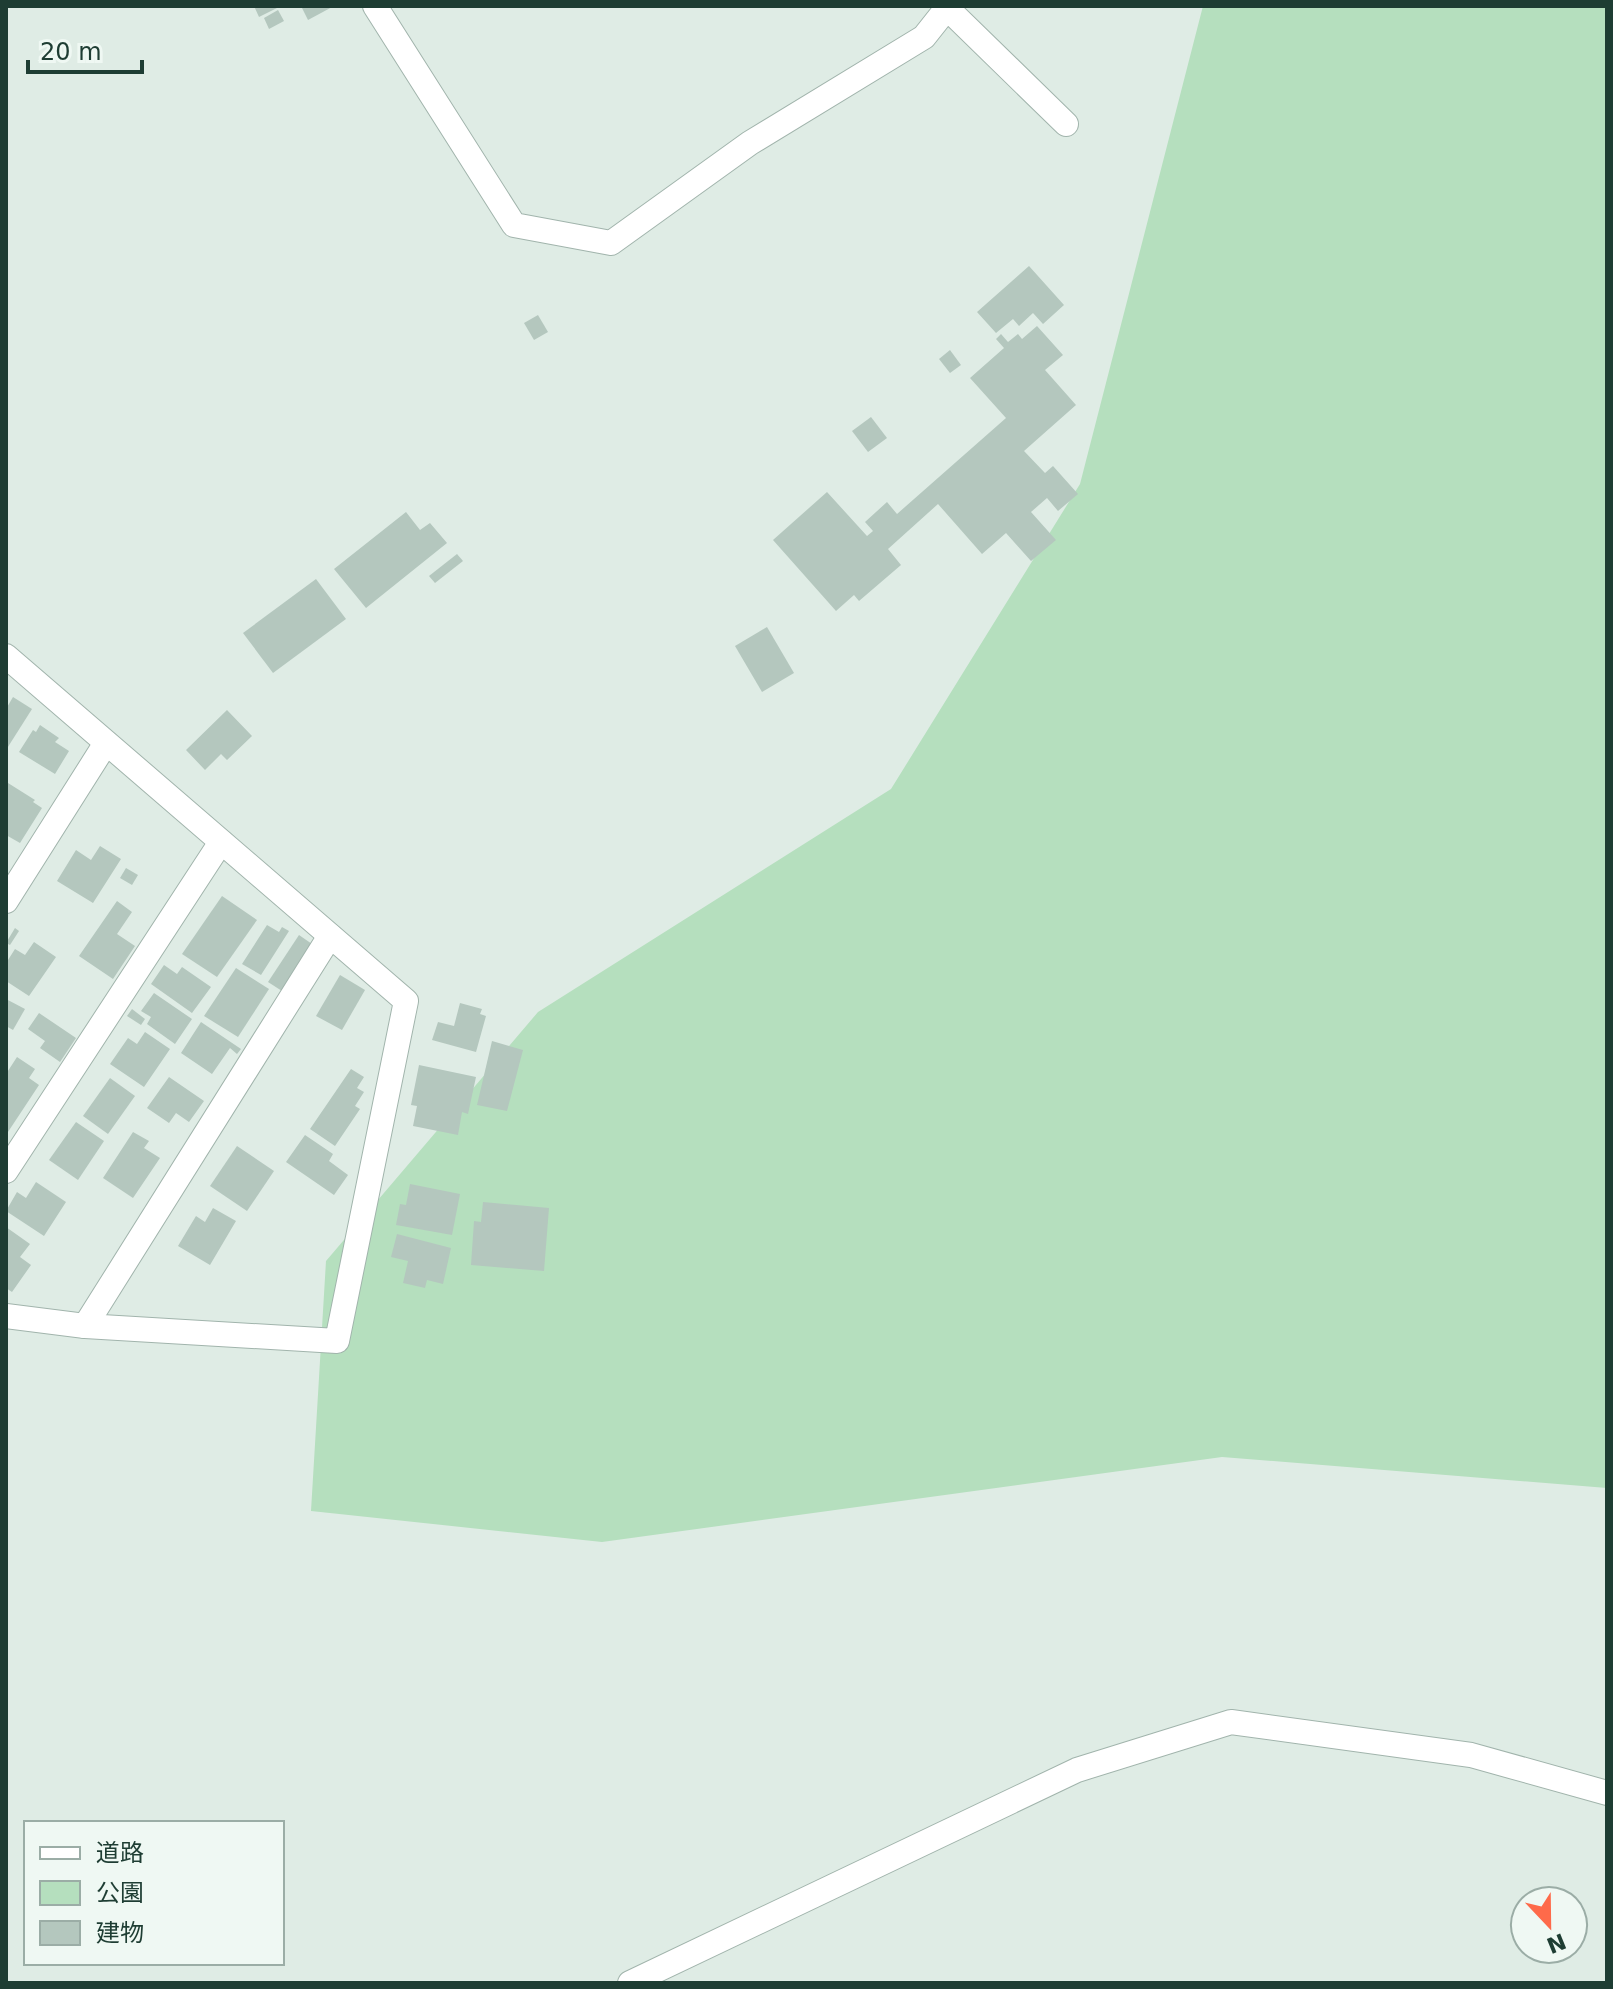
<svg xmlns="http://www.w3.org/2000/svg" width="1613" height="1989" viewBox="0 0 1613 1989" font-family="'DejaVu Sans','Noto Sans JP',sans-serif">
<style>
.green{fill:#b5dfbe}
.building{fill:#b4c7be}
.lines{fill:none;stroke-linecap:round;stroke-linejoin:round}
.street-casing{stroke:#a1b4ac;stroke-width:26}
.street{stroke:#fff;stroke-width:24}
</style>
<rect width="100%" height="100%" fill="#dfece5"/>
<!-- green -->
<polygon class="green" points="1203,6 1607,6 1607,1488 1222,1457 602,1542 311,1511 326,1261 538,1012 891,789 1080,484"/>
<!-- building -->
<g class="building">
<polygon points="254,6 281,6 259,17"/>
<polygon points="301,6 334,6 308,20"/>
<polygon points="278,10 284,21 269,29 264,18"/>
<polygon points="1029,266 1064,305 1043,324 1033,313 1019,326 1013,319 996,333 977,312"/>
<polygon points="538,315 548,332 534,340 524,323"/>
<polygon points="1037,326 1063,355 1045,370 1076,405 1024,451 1045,473 1053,466 1078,494 1058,511 1047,498 1031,512 1056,540 1031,561 1006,533 982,554 938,504 888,549 901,565 859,601 854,595 836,611 773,540 827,492 867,536 873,531 865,522 887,502 897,514 1006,418 970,378 1004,348 996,339 1001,334 1008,342 1018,334 1022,339"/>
<polygon points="950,350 961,365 950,373 939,359"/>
<polygon points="871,417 887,438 868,452 852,431"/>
<polygon points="406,512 420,530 430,523 447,543 366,608 334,569"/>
<polygon points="457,554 463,561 435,583 429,576"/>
<polygon points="316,579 346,619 273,673 243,633"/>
<polygon points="767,627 794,673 762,692 735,646"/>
<polygon points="13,697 32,709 6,750 6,709"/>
<polygon points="227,710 252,736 227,760 221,754 205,770 186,750"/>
<polygon points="40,725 59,738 55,742 69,751 55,774 19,752 33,730 36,732"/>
<polygon points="8,783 35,800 33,802 42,808 20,843 6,835"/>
<polygon points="100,846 121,859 93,903 57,881 76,850 91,860"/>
<polygon points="126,868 138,875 132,885 120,878"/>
<polygon points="222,896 257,920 217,977 182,954"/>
<polygon points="117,901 132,912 117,934 135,946 113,979 79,956"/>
<polygon points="267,925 279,932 282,927 289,931 261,975 242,964"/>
<polygon points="15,928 19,931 10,945 6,943"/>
<polygon points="299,935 312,944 282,991 268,982"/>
<polygon points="34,942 56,957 29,996 6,981 6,959 8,960 15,949 25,955"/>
<polygon points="164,965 177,974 182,967 211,987 192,1013 151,984"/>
<polygon points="236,968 269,989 238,1037 204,1016"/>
<polygon points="340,975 365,990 342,1030 316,1016"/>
<polygon points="154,993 192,1019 175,1044 147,1024 151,1017 141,1011"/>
<polygon points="6,999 25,1009 13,1030 6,1026"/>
<polygon points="460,1003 482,1009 480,1014 486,1016 476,1052 432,1040 438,1022 454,1026"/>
<polygon points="132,1009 145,1019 141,1025 127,1016"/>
<polygon points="39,1013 76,1038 60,1062 40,1048 45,1041 28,1029"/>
<polygon points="201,1022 241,1049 237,1054 230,1048 212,1074 181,1053"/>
<polygon points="145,1032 170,1049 144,1087 110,1064 128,1038 137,1044"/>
<polygon points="492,1041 523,1050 507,1111 477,1105"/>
<polygon points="17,1057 35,1069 29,1078 39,1085 6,1135 6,1074"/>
<polygon points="419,1065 476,1077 468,1114 462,1112 458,1135 413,1126 417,1106 411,1105"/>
<polygon points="351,1069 364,1077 357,1088 364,1092 355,1106 360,1109 335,1146 310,1129"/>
<polygon points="169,1077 204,1101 189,1122 176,1113 169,1123 147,1108"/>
<polygon points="110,1078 135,1096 108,1134 83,1116"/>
<polygon points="76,1122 104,1141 78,1180 49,1160"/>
<polygon points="133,1132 149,1141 144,1148 160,1158 133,1198 103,1178"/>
<polygon points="305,1135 333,1154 329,1161 348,1175 334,1195 286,1162"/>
<polygon points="237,1146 274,1171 247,1211 210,1186"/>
<polygon points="36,1182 66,1202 44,1236 6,1211 17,1192 26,1198"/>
<polygon points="410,1184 460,1194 452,1235 396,1225 400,1204 406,1205"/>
<polygon points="483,1202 549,1208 544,1271 471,1265 474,1221 481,1222"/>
<polygon points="213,1208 236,1221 210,1265 178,1246 196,1216 205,1222"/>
<polygon points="6,1227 30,1244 20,1257 31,1265 12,1292 6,1288"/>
<polygon points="397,1234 451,1248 443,1284 427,1280 425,1288 403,1283 408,1261 391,1257"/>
</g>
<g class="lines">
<!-- street casing -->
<g class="street-casing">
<g id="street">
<polyline points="375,6 514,225 611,243 750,143 924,37 947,8 1066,124"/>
<polyline points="6,656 406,1001 337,1341 85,1326 6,1316"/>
<polyline points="6,901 106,743"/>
<polyline points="6,1171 221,842"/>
<polyline points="85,1326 330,936"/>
<polyline points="630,1983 1077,1770 1231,1722 1471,1755 1607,1793"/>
</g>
</g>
<!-- street -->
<use href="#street" class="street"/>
</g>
<!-- border -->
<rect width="1613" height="1989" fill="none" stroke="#1e3d33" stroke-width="16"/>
<!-- legend -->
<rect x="24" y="1821" width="260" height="144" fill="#eff8f3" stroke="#9bada6" stroke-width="2"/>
<rect x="40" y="1847" width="40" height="12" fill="#ffffff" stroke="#9bada6" stroke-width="2"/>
<text x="96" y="1861" font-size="24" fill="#1e3d33">道路</text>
<rect x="40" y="1881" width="40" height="24" fill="#b5dfbe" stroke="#9bada6" stroke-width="2"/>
<text x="96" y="1901" font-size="24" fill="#1e3d33">公園</text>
<rect x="40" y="1921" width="40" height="24" fill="#b4c7be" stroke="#9bada6" stroke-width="2"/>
<text x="96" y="1941" font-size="24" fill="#1e3d33">建物</text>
<!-- north arrow -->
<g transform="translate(1549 1925) rotate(158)"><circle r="38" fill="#eff8f3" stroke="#9bada6" stroke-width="2"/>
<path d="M0-6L14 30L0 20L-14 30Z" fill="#fe6a4a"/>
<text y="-12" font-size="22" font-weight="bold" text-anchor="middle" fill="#1e3d33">N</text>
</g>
<!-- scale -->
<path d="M28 60v12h114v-12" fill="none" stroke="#1e3d33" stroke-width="4"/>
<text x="40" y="60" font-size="24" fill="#1e3d33" stroke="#eff8f3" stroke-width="6" paint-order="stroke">20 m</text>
</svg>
